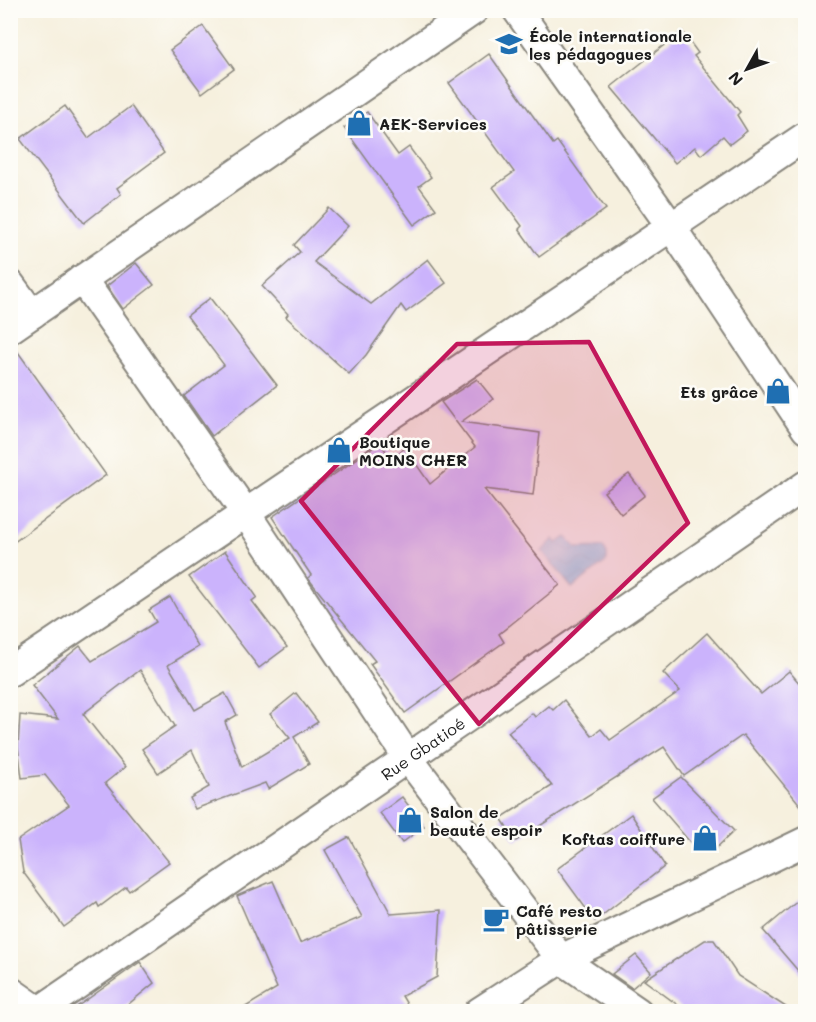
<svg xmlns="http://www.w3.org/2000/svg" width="816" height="1022" viewBox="0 0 816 1022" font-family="Mali,sans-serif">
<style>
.water{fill:url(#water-waves);stroke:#3e6b7d;stroke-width:1.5}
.building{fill:#cbb3fc}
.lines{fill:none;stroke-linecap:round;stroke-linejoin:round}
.street-casing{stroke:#89867d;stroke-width:32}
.street{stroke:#fff;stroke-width:28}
.marked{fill:#c2185b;fill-opacity:0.2;stroke:#c2185b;stroke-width:4.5;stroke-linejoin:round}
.labels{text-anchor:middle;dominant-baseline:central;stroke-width:5;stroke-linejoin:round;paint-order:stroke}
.poi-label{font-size:16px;font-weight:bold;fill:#1c1c1c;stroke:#fdfcf7;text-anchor:start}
.street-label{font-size:16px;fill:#1c1c1c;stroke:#fdfcf7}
</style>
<defs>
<pattern id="water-waves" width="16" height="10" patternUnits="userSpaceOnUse" patternTransform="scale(1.5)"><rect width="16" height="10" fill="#61bade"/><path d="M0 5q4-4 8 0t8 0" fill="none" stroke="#549fbe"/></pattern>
</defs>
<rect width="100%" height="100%" fill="#fdfcf7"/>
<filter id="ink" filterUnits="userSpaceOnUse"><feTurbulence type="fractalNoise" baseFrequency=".0167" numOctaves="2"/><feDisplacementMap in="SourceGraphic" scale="12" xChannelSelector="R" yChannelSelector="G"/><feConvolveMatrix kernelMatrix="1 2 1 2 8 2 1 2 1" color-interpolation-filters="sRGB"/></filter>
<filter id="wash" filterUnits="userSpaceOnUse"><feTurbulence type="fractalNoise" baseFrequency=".008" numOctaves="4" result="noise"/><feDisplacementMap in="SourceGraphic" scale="24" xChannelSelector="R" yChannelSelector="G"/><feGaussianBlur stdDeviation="1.35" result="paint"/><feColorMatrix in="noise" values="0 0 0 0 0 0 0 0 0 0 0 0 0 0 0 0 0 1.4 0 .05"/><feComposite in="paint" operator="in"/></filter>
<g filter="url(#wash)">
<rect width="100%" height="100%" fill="#f6f0de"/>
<!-- water -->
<polygon class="water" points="566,537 577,548 603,547 607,554 607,561 572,588 542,551 554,539 557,543"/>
<g id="blocks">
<!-- building -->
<g class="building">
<polygon points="203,26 234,69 202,93 170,50"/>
<polygon points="682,31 698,53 694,56 740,112 737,115 747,131 730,144 723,136 701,155 695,147 675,163 611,87"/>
<polygon points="489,54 553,144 557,141 606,209 539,257 519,229 522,226 493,187 514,172 449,83"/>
<polygon points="65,106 88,138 131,106 164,153 117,188 121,194 84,223 20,139"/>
<polygon points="367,112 398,155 409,147 431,177 419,186 436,209 414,225 344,128"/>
<polygon points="329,208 348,226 314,262 371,304 428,259 446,283 406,312 401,305 366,355 349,374 286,317 288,314 262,286 300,252 294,245"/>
<polygon points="136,263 154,285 123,309 107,286"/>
<polygon points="210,298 277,385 212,436 184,396 224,365 187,316"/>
<polygon points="10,345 13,345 106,475 10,545"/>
<polygon points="477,379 493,399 461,422 540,433 533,495 484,489 560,585 499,634 504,642 405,713 370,664 375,661 315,587 308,578 311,575 272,517 380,443 391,458 405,448 430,484 475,447 441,402"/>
<polygon points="629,474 645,495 621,514 604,492"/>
<polygon points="225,551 257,597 252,601 287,647 259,668 189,577"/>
<polygon points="170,597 198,647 168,665 195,710 225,693 237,715 225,722 242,767 290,738 270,714 296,693 318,722 294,737 309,764 268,789 265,783 195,809 190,798 209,787 192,750 158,773 142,749 175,726 140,670 83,714 125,767 105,783 169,862 129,891 126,887 99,907 97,903 64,927 23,872 18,840 69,805 45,775 22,778 18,746 20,715 58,719 32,685 80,646 92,661 156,622 149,610"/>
<polygon points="707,633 761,694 789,671 806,691 806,812 743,735 684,776 664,747 516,841 501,818 552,786 508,732 532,713 535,717 549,706 553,710 564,700 592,736 601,729 610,740 680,691 663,673"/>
<polygon points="681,777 734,831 712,852 703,843 696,849 652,798"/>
<polygon points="402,797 424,826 402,843 380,813"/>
<polygon points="631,814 665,866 595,921 557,869"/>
<polygon points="349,837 391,914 441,910 437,977 402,996 411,1011 239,1011 277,988 237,896 273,881 300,943 362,917 325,850"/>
<polygon points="806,894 806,980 763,930"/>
<polygon points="705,940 714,940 738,976 792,1011 686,1011 644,980"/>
<polygon points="636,955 651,972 632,988 612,974"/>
<polygon points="140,962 154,983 120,1011 71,1011"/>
</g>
</g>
</g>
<g filter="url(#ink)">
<use href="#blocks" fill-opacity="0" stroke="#89867d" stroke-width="1.5"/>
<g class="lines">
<!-- street casing -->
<g class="street-casing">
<g id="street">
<polyline points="517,10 672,228 806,429"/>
<polyline points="82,279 247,515 408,758 561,959 638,1012"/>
<polyline points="10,284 32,314"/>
<polyline points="10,329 474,10"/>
<polyline points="10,672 806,136"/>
<polyline points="10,991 40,1012"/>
<path id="s1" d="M39 1011 806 485"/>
<polyline points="479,1012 561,959 806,841"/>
</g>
</g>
<!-- street -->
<use href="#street" class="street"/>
</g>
</g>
<!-- marked area -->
<path class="marked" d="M589 342 688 523 479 724 301 501 457 344Z"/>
<!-- icons -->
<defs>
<g id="school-bare" transform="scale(2.07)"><path d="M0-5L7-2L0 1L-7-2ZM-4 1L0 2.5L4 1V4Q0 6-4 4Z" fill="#1f6fb2" stroke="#fdfcf7" stroke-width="2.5" paint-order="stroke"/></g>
<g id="shop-bare" transform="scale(2.07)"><path d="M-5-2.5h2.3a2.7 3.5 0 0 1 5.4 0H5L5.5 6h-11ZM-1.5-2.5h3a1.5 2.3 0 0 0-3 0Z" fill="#1f6fb2" stroke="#fdfcf7" stroke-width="2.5" paint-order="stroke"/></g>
<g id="cafe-bare" transform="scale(2.07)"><path d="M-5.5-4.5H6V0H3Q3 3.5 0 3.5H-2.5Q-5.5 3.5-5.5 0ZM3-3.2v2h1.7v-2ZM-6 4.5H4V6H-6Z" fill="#1f6fb2" stroke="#fdfcf7" stroke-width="2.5" paint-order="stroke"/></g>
</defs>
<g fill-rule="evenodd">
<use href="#school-bare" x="509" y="44"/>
<use href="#shop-bare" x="359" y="123"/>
<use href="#shop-bare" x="778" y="391"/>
<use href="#shop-bare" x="339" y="450"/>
<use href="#shop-bare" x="410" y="820"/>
<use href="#shop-bare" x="705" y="838"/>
<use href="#cafe-bare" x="496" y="919"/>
</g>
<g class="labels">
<!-- poi labels -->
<g class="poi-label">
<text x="529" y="35">École internationale<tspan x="529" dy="18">les pédagogues</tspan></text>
<text x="379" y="123">AEK-Services</text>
<text x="758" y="391" text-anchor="end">Ets grâce</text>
<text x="359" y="441">Boutique<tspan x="359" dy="18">MOINS CHER</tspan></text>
<text x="430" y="811">Salon de<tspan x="430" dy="18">beauté espoir</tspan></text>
<text x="685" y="838" text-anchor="end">Koftas coiffure</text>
<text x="516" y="910">Café resto<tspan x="516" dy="18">pâtisserie</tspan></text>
</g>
<!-- street labels -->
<g class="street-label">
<text stroke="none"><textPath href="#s1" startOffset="465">Rue Gbatioé</textPath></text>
</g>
</g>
<!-- margin -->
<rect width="816" height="1022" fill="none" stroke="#fdfcf7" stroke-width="36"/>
<!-- north arrow -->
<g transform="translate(747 69) rotate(230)" stroke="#fdfcf7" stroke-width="4.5" paint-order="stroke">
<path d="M0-4.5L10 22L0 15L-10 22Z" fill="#1c1c1c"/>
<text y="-9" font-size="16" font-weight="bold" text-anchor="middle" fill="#1c1c1c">N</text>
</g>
</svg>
